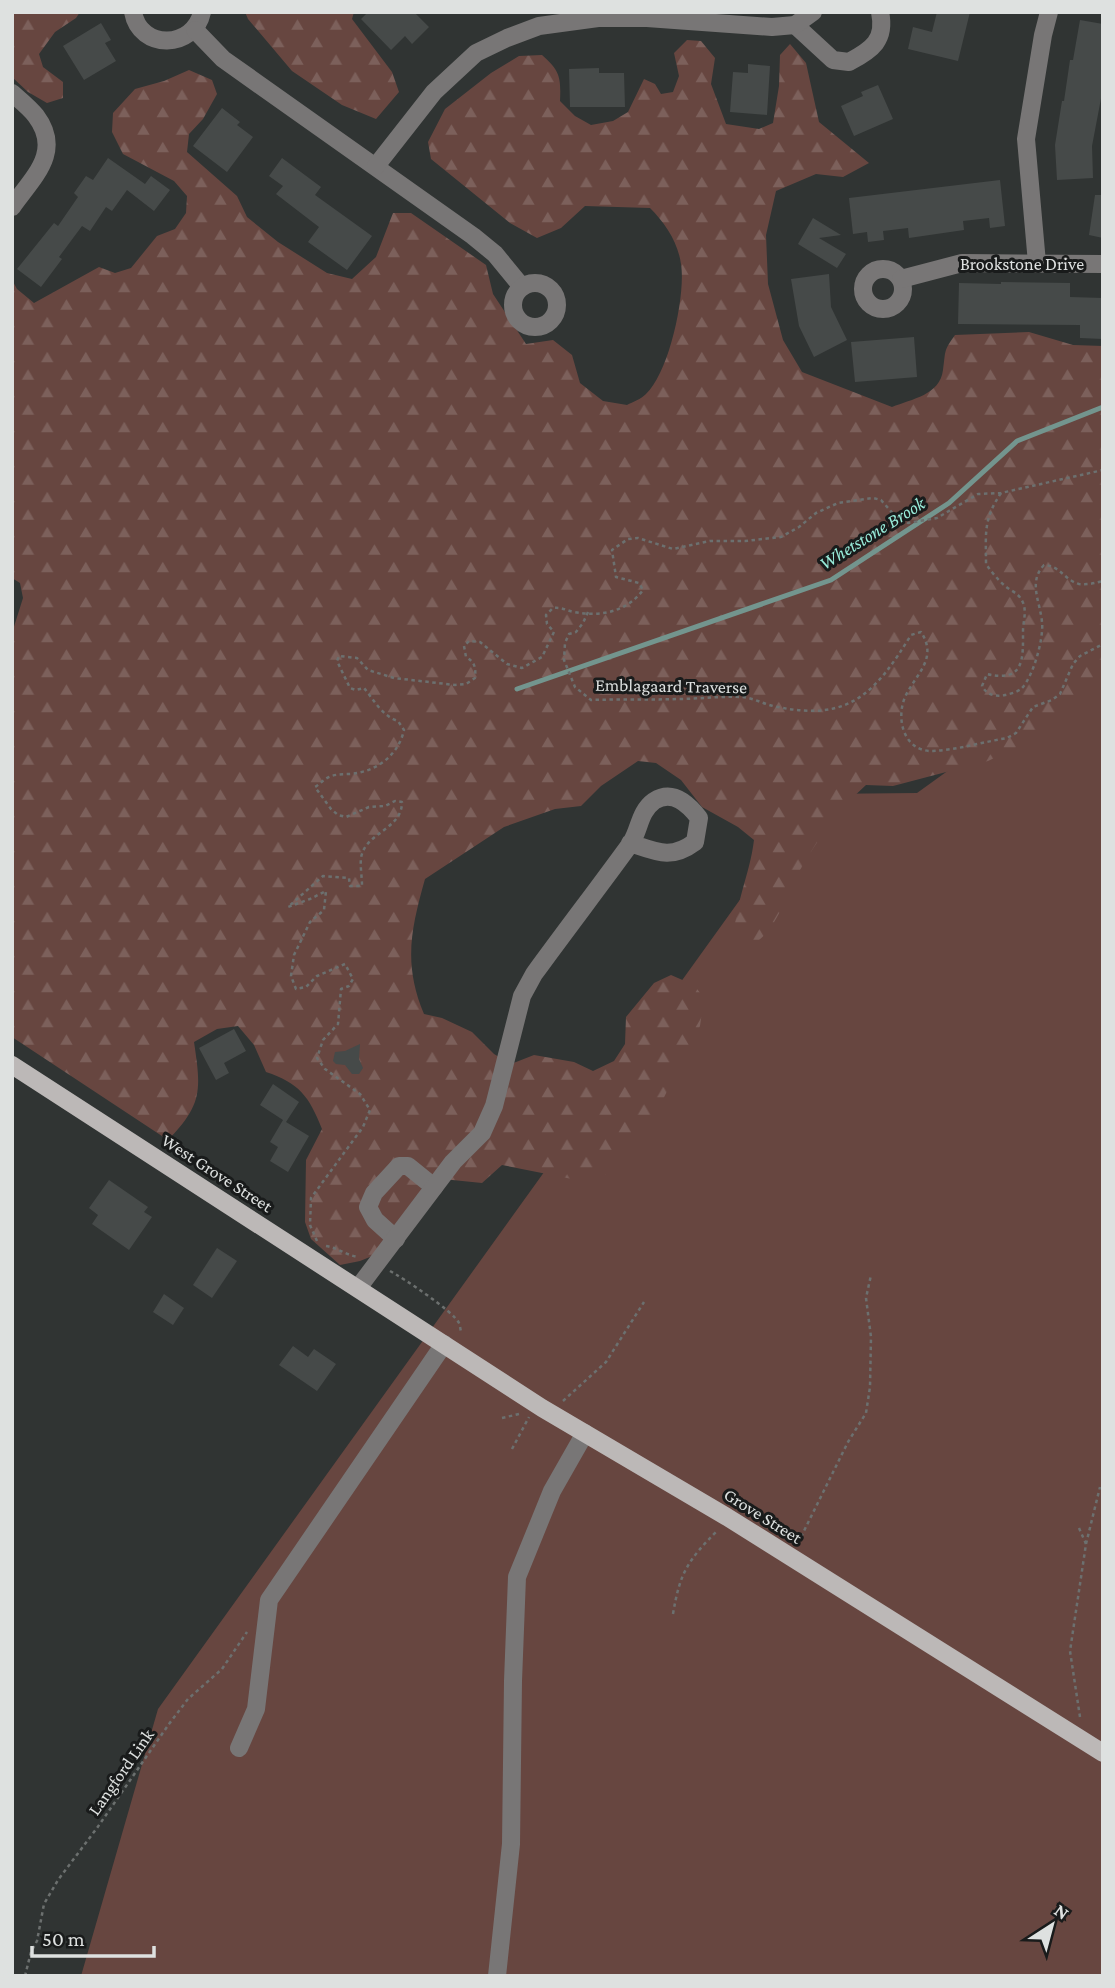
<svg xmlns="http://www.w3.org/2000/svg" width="1115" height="1988" viewBox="0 0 1115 1988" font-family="'Crimson Pro',serif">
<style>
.green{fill:#674640}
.forest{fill:url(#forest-firs)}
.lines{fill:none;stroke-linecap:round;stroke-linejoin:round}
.stream{stroke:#73958e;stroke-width:5}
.building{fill:#464a49}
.path{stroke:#6c706f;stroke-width:2.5;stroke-dasharray:3.5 3.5;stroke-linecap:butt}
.minor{stroke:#787676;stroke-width:18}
.major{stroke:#bcb8b7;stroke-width:18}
.labels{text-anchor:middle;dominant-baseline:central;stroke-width:6;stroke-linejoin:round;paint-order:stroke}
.street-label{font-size:18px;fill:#dee1e0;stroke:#191b1b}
.water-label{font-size:19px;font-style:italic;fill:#98ebd9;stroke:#191b1b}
</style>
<defs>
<pattern id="forest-firs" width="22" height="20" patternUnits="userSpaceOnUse" patternTransform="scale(1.75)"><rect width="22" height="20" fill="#674640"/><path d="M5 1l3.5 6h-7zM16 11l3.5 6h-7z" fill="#7c605b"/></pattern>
</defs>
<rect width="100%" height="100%" fill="#303433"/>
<!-- green -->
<polygon class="green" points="1103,659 1103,1976 81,1976 158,1709 816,794 917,793"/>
<!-- forest -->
<g class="forest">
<polygon points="12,12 80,12 76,18 55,32 39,54 43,67 63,82 63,98 47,103 28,92 12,77"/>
<polygon points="245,12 354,12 352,19 392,72 399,92 376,119 342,105 292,71 248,19"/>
<path d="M687 40 701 41 715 58 711 84 726 124 759 129 773 123 779 86 780 55 790 44 806 63 819 122 869 163 843 177 816 174 776 191 766 235 768 284 783 340 802 372 892 407C912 399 940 395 943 370 946 350 943 352 955 335L1029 332 1073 345 1103 346V686L1072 701 1025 743 988 761 893 786 866 785C839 809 818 839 800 870 787 892 779 924 759 940 755 944 748 945 744 947L734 940C734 906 750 874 754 840L738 827 702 807 681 780 656 763 638 761 601 786 581 806 555 809 504 827 425 879C411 929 403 964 424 1014L442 1018 472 1032 494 1054 511 1064 534 1055 574 1062 593 1071 614 1061 625 1044 626 1017 654 983 671 975 694 985 704 998 700 1026 645 1135 607 1174 577 1180 502 1165 482 1183 423 1177 421 1192 392 1248 360 1261 340 1265 311 1239 305 1222 306 1160 322 1129C309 1096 299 1083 266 1072L254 1045 238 1026 217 1029 194 1042C201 1089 203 1104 168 1140L12 1037V633L23 598 20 583 12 578V280L17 289 34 303 99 267 115 273 131 268 157 236 175 229 186 213 187 196 174 181 123 154 112 132 113 113 135 89 164 81 189 70 212 80 217 94 203 119 189 134 187 152 237 196 247 217 278 242 327 273 352 279 376 257 393 213H411L486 265 493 294 526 344 553 340 572 355 580 383 603 401 627 405C633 402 641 399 646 394 669 373 686 295 681 264 678 242 665 223 650 208L585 206 561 228 537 238 510 223 431 159 428 142 445 109 491 73 519 56 542 55C560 71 561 77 560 101L575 116 591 125 613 121 628 112 644 79 655 84 661 94 673 92 679 76 674 53Z"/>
</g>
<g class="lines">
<!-- stream -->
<polyline class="stream" points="517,689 831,580 949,503 1017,441 1103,407"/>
</g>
<!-- building -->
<g class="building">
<polygon points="368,12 414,12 429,27 412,44 405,36 391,50 361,19"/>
<polygon points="937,12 970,12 958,61 908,49 913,27 932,32"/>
<polygon points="1080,20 1103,24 1103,88 1092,146 1093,178 1057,180 1055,145 1062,101 1064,101 1070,60 1073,60"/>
<polygon points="101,23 111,40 105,43 116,61 84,80 63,46"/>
<polygon points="748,64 770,66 767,115 730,112 733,72 748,73"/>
<polygon points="599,68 599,73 624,73 625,107 570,107 569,69"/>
<polygon points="878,85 893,119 854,136 841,106 863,96 861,92"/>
<polygon points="222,108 240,122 237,125 253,137 227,172 193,146"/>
<polygon points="108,158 145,184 151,176 170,190 154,211 127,190 112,211 106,207 90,231 82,226 59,257 62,259 41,287 17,269 54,223 58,226 78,197 74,193 86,176 93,180"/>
<polygon points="282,158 321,187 315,195 372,236 347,270 308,242 319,227 276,194 283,186 269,176"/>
<polygon points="1000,180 1005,226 990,228 989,218 963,221 964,230 909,238 908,228 883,231 884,240 868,242 867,232 853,234 849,198"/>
<polygon points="1095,195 1103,195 1103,238 1089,235"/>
<polygon points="813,218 841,235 819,238 846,254 837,268 798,244"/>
<polygon points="829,274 831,307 847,340 814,357 799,326 791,279"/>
<polygon points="1001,282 1070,283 1070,297 1103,298 1103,339 1080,338 1080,325 958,324 959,283 1001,284"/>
<polygon points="914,337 917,377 855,382 851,342"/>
<polygon points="234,1029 246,1051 224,1063 229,1073 216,1080 199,1048"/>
<polygon points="360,1044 359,1059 363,1068 359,1074 352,1074 345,1065 336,1064 333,1061 335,1052 345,1051"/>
<polygon points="273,1084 299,1102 286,1122 309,1136 288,1172 270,1161 278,1147 270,1142 283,1120 260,1105"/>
<polygon points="109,1180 148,1207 144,1212 152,1217 129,1250 92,1224 98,1215 89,1208"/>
<polygon points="217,1248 237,1261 212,1298 193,1285"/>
<polygon points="164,1294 184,1308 173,1325 153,1312"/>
<polygon points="293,1346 308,1357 314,1349 336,1364 317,1391 279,1365"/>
</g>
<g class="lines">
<!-- path -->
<g class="path">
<path d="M1001 493C983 520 986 533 986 564 991 571 997 579 1004 585 1009 590 1018 593 1021 599 1028 609 1023 621 1023 631 1023 658 1025 683 987 674L982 686C987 695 995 697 1005 695 1010 694 1017 692 1021 689 1033 678 1044 638 1042 622 1040 601 1028 582 1044 565 1061 566 1064 580 1079 584 1088 585 1095 583 1103 581"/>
<path d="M588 612 583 623 576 632 569 634 565 643 564 660 575 687 591 700C619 699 648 700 677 699 699 699 720 696 742 697 754 698 765 705 778 707 850 722 876 692 911 635L921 632C938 658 917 673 906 695 895 717 903 752 933 751 957 750 983 742 1007 738L1016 733 1033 707 1052 700 1060 694 1073 664 1080 656 1103 644"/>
<path d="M317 1241 310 1225 311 1198 363 1127 370 1110 360 1094 325 1069 317 1058 323 1040 338 1024 341 989 349 986 353 979 345 964 317 976 306 987 296 989 291 976 294 955 310 922 324 910 326 891 310 899 288 907 323 876 349 878 350 886H362C362 877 360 866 361 858 365 832 402 830 402 802L395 801 385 806 369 807 346 817 338 815 331 809 315 787C320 784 324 779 329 777 337 773 349 775 357 773 380 769 399 753 404 730L398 721C382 716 374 700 364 688L356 690 350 688 337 661 339 656 357 658 368 670 394 678 455 685 466 684 475 678C476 668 475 662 466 657L464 646 469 641 480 642 507 664 522 668 542 657 554 632 547 624 546 615 553 608C562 607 565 610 574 612 600 617 627 612 643 590L639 583 616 577 612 550 628 539 638 538 673 549 710 541H745L781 537 799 527 816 513 838 503 873 498 881 500 896 517 908 523 937 518 978 494 1001 493 1103 470"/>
<path d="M326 1246C338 1248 346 1255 358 1257"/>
<path d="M390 1271C403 1278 453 1311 459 1323 460 1325 461 1332 461 1334"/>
<polyline points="563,1401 606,1362 644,1302"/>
<polyline points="502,1418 519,1414"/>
<polyline points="512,1449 529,1417"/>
<polyline points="1079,1528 1086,1544"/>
<polyline points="798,1543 848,1442 866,1413 870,1387 871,1337 866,1298 871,1275"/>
<path d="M673 1614C680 1572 688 1560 718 1530"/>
<polyline points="1080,1717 1070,1651 1086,1544 1100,1487"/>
<polyline points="25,1976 31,1952 37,1941 44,1904 58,1880 97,1828 169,1724 188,1699 222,1669 247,1632"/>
</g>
<!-- minor -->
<g class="minor">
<path d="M133 12C140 51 194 49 202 12"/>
<path d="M795 25 833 60 849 62C872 50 886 40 880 12"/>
<polyline points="195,30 223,59 473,236 495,254 522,287"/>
<path d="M12 93C20 100 30 108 36 116 63 152 33 177 12 207"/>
<polyline points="376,166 434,92 476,53 507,38 539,26 598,18 647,18 772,27 795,25 813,12"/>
<polyline points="1037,263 1026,139 1043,35 1049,12"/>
<circle cx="883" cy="289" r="20"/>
<polyline points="901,279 962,263 1103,264"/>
<circle cx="535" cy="305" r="22"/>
<polyline points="396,1239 375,1220 368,1207 374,1193 399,1166 408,1166 434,1187"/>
<path d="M358 1288 453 1162 482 1133 494 1106 522 996 534 974C566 930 599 887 631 843 640 829 639 812 654 801 673 789 689 805 699 818L695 842C671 860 657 852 630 843"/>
<polyline points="239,1748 256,1709 269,1600 444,1344"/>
<polyline points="497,1976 511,1844 513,1681 517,1577 552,1491 585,1433"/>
</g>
<!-- major -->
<polyline class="major" points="12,1065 542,1408 727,1517 1103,1753"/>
</g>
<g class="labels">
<!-- street labels -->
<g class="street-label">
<text x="1022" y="264">Brookstone Drive</text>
<text transform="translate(671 686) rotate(1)">Emblagaard Traverse</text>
<text transform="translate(217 1173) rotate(33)">West Grove Street</text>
<text transform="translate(763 1516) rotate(32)">Grove Street</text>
<text transform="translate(121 1772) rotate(-55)">Langford Link</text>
</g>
<!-- water labels -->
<g class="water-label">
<text transform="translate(872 533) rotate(-32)">Whetstone Brook</text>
</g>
</g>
<!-- border -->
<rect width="1115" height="1988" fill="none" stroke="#dee1e0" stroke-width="28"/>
<!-- north arrow -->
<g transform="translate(1052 1925) rotate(36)" stroke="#191b1b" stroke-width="5" paint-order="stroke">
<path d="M0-5L12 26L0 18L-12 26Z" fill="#dee1e0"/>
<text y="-10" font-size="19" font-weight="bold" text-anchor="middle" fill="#dee1e0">N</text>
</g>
<!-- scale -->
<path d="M32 1946v10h122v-10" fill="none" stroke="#dee1e0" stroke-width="3.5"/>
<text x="42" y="1946" font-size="21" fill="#dee1e0" stroke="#191b1b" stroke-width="5" paint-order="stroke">50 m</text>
</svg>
